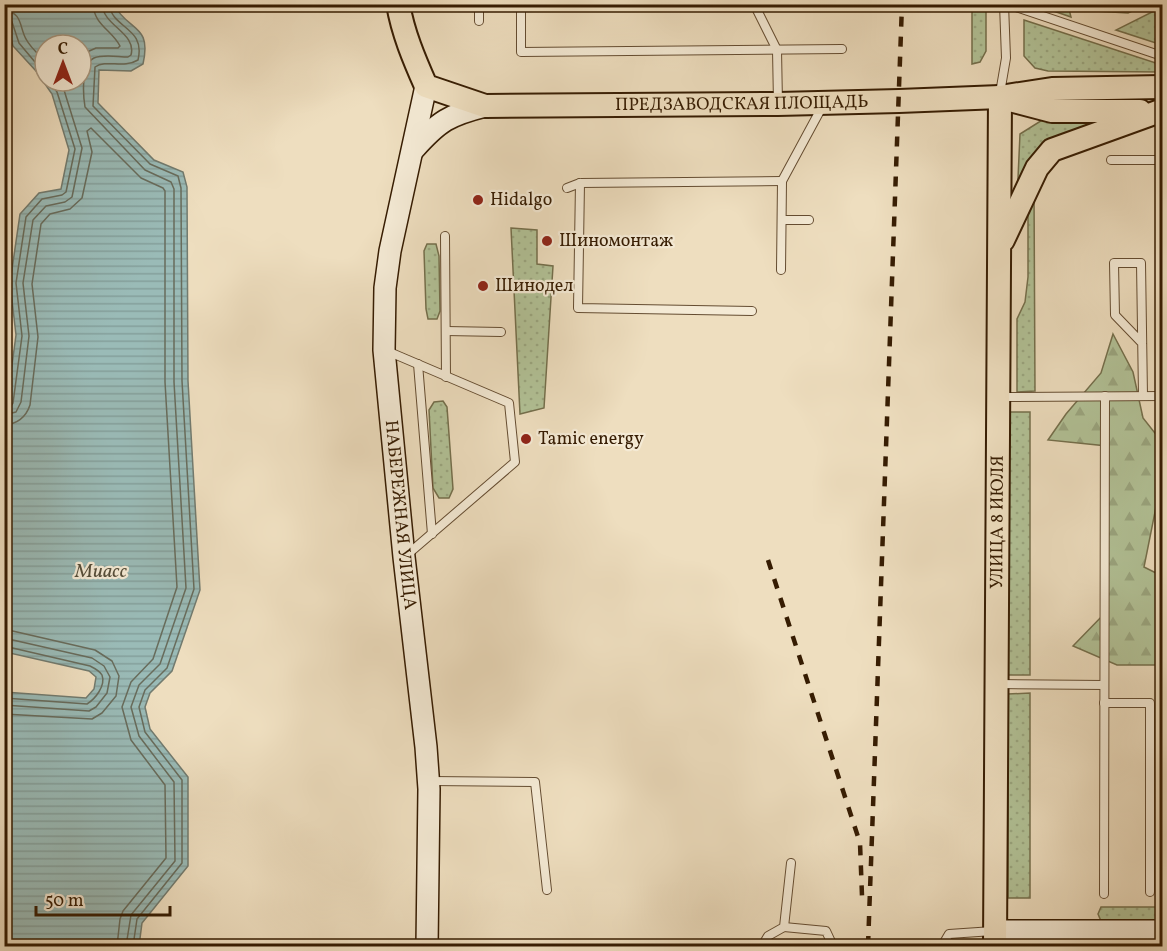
<svg xmlns="http://www.w3.org/2000/svg" width="1167" height="951" viewBox="0 0 1167 951" font-family="Vollkorn,serif">
<style>
.grass{fill:url(#grass-dots);stroke:#746f4c;stroke-width:1.5}
.forest{fill:url(#forest-firs);stroke:#746f4c;stroke-width:1.5}
.water{fill:url(#water-rules);stroke:#727b6f;stroke-width:1.5;fill-rule:evenodd}
.lines{fill:none;stroke-linecap:round;stroke-linejoin:round}
.shore{stroke:#686c5c;stroke-width:1.5}
.lane-casing{stroke:#644c31;stroke-width:10}
.secondary-casing{stroke:#361c02;stroke-width:24}
.primary-casing{stroke:#361c02;stroke-width:26}
.lane{stroke:#f4ead5;stroke-width:8}
.secondary{stroke:#f4ead5;stroke-width:21}
.primary{stroke:#eedebf;stroke-width:22}
.rail{stroke:#361c02;stroke-width:4.5;stroke-dasharray:10 10;stroke-linecap:butt}
.poi-dot{fill:#8f2418;stroke:#f4ead5;stroke-width:2}
.labels{text-anchor:middle;dominant-baseline:central;stroke-width:4.5;stroke-linejoin:round;paint-order:stroke}
.street-label{font-size:18px;fill:#361c02;stroke:#f4ead5}
.poi-label{font-size:18px;fill:#361c02;stroke:#f4ead5;text-anchor:start}
.water-label{font-size:20px;font-style:italic;fill:#544c38;stroke:#f4ead5}
</style>
<defs>
<pattern id="grass-dots" width="8" height="8" patternUnits="userSpaceOnUse" patternTransform="scale(1.5)"><rect width="8" height="8" fill="#b2c297"/><path d="M2 2h.1M6 6h.1" fill="none" stroke="#9aa680" stroke-width="1.8" stroke-linecap="round"/></pattern>
<pattern id="forest-firs" width="22" height="20" patternUnits="userSpaceOnUse" patternTransform="scale(1.5)"><rect width="22" height="20" fill="#b2c297"/><path d="M5 1l3.5 6h-7zM16 11l3.5 6h-7z" fill="#9aa680"/></pattern>
<pattern id="water-rules" width="6" height="5" patternUnits="userSpaceOnUse" patternTransform="scale(1.5)"><rect width="6" height="5" fill="#9abbb7"/><path d="M0 2.5h6" fill="none" stroke="#85a09c"/></pattern>
</defs>
<rect width="100%" height="100%" fill="#eedebf"/>
<filter id="stains"><feTurbulence type="fractalNoise" baseFrequency=".00333" numOctaves="4"/><feColorMatrix values="0 0 0 0 .2 0 0 0 0 .09 0 0 0 0 .02 0 0 0 .5 -.17"/></filter>
<radialGradient id="worn" r=".72"><stop offset=".6" stop-color="#630" stop-opacity="0"/><stop offset="1" stop-color="#630" stop-opacity=".3"/></radialGradient>
<!-- grass -->
<g class="grass">
<polygon points="972,5 986,5 986,51 980,62 972,64"/>
<polygon points="1037,5 1068,5 1071,17 1039,6"/>
<polygon points="1077,5 1077,4 1145,5 1128,13 1078,10"/>
<polygon points="1162,7 1162,45 1116,30"/>
<polygon points="1024,20 1162,65 1162,72 1048,71 1035,68 1024,56"/>
<polygon points="1131,115 1063,141 1017,200 1020,134 1047,117"/>
<polygon points="1034,189 1035,391 1017,392 1017,319 1025,302 1028,277 1028,200"/>
<polygon points="511,228 537,230 537,264 553,266 544,408 520,414"/>
<polygon points="427,244 436,244 439,256 440,311 437,319 428,319 426,309 424,251"/>
<polygon points="443,401 447,407 453,489 449,498 439,498 433,488 429,410 434,402"/>
<rect x="1008" y="412" width="22" height="263"/>
<polygon points="1030,693 1030,898 1008,898 1008,694"/>
<polygon points="1101,907 1162,907 1162,921 1101,921 1098,914"/>
</g>
<!-- forest -->
<path class="forest" d="M1113 334 1133 372 1143 418 1162 442V477L1144 567 1162 576V659L1156 665H1117L1073 646 1106 612C1101 556 1099 501 1107 446L1048 440 1066 414 1101 373Z"/>
<!-- water -->
<path class="water" d="M5 4 114 5C129 32 152 24 143 64L131 71 99 70 98 103 154 160 183 172 187 187 188 381 200 590 172 671 150 693 145 707 150 729 188 777V866L142 923 139 946H5V692L86 698 94 689 96 677 89 671 5 652 4 425 16 335 10 283 20 214 39 193 61 189 69 150 52 94 36 71 13 46 5 15ZM45 45H81V81H45Z"/>
<g class="lines">
<!-- shore -->
<g class="shore">
<path d="M102 4C103 26 137 33 131 55L128 57C118 57 103 54 94 58 81 64 83 95 85 107L145 170 171 182 174 189V382L186 588 160 664 139 685 131 707 139 736 174 782 175 861 131 915 126 946"/>
<path d="M109 4C112 29 146 27 138 60 123 69 107 59 95 67L93 106 150 164 178 176 181 188 182 381 194 589 167 668 145 690 139 707 145 732 182 780V863L137 919 133 946"/>
<path d="M4 11C23 12 19 27 26 39 30 47 39 55 45 61"/>
<polyline points="4,19 12,22 19,43 45,74"/>
<path d="M81 58 87 52 96 48H118L120 46C112 30 94 25 93 4"/>
<polyline points="4,408 10,407 13,403 22,336 16,283 26,217 42,199 62,195 66,192 75,149 57,92 50,81"/>
<polyline points="4,415 16,412 21,402 29,336 23,283 33,220 46,206 65,202 72,197 82,148 64,90 59,81"/>
<path d="M4 425C18 424 26 417 30 405L38 337 32 284 41 224 50 214 70 209 82 198 92 152 87 131 91 128 141 178 163 188 165 191V382L177 587 153 659 131 682 122 707 131 740 165 785 166 858 123 911 120 919 117 946"/>
<polyline points="4,629 95,650 112,661 119,676 116,696 102,713 92,719 4,714"/>
<polyline points="4,638 92,658 104,666 110,677 107,693 96,707 89,711 4,705"/>
<path d="M4 646 90 666C94 668 100 671 102 675 106 686 95 699 87 704L4 698"/>
</g>
<!-- lane casing -->
<g class="lane-casing">
<g id="lane">
<polyline points="546,4 521,5 521,52 842,49"/>
<polyline points="754,4 777,50 778,103"/>
<polyline points="1007,4 1162,56"/>
<polyline points="479,21 479,4"/>
<polyline points="1000,93 1006,58 1004,4"/>
<polyline points="1111,160 1162,160"/>
<polyline points="567,188 580,183"/>
<polyline points="782,220 809,220"/>
<polyline points="445,236 446,377"/>
<polyline points="781,270 782,181 822,107"/>
<polyline points="752,311 578,308 580,183 782,181"/>
<polyline points="446,331 501,332"/>
<polyline points="1142,343 1115,315 1114,263 1141,263 1143,396"/>
<polyline points="387,351 509,403 515,462 408,554"/>
<polyline points="418,364 432,534"/>
<polyline points="999,397 1162,396"/>
<polyline points="998,684 1104,685"/>
<polyline points="1104,703 1150,703 1150,892"/>
<polyline points="430,781 535,782 547,890"/>
<polyline points="1104,894 1105,396"/>
<polyline points="784,927 826,931 833,946"/>
<polyline points="1103,932 1103,946"/>
<polyline points="762,946 768,936 784,927 791,863"/>
<polyline points="942,946 949,934 993,931"/>
</g>
</g>
<!-- secondary casing -->
<g class="secondary-casing">
<g id="secondary">
<path id="s1" d="M426 86 390 251 385 288 384 350 404 557 426 747 429 789 427 946"/>
<path d="M414 149C439 121 449 115 485 106"/>
<polyline points="995,931 1162,931"/>
</g>
</g>
<!-- primary casing -->
<g class="primary-casing">
<g id="primary">
<path id="s2" d="M398 4C403 33 414 59 426 86L485 106 778 104 899 101 1000 97 1052 89 1162 87"/>
<polyline points="1010,100 1052,111 1140,111"/>
<polyline points="1003,240 1037,168 1052,150 1160,111"/>
<path id="s3" d="M995 946 1000 97"/>
</g>
</g>
<!-- lane -->
<use href="#lane" class="lane"/>
<!-- secondary -->
<use href="#secondary" class="secondary"/>
<!-- primary -->
<use href="#primary" class="primary"/>
<!-- rail -->
<g class="rail">
<polyline points="768,560 860,843 862,896"/>
<polyline points="868,946 902,4"/>
</g>
</g>
<!-- markers -->
<g class="poi-dot">
<circle cx="478" cy="200" r="6"/>
<circle cx="547" cy="241" r="6"/>
<circle cx="483" cy="286" r="6"/>
<circle cx="526" cy="439" r="6"/>
</g>
<g class="labels">
<!-- street labels -->
<g class="street-label">
<text stroke="none"><textPath href="#s2" startOffset="406">ПРЕДЗАВОДСКАЯ ПЛОЩАДЬ</textPath></text>
<text stroke="none"><textPath href="#s1" startOffset="434">НАБЕРЕЖНАЯ УЛИЦА</textPath></text>
<text stroke="none"><textPath href="#s3" startOffset="424">УЛИЦА 8 ИЮЛЯ</textPath></text>
</g>
<!-- poi labels -->
<g class="poi-label">
<text x="490" y="200">Hidalgo</text>
<text x="559" y="241">Шиномонтаж</text>
<text x="495" y="286">Шинодел</text>
<text x="538" y="439">Tamic energy</text>
</g>
<!-- water labels -->
<g class="water-label">
<text x="101" y="572">Миасс</text>
</g>
</g>
<!-- margin -->
<rect width="1167" height="951" fill="none" stroke="#eedebf" stroke-width="24"/>
<rect x="6" y="6" width="1155" height="939" fill="none" stroke="#361c02" stroke-width="3"/>
<rect x="12" y="12" width="1143" height="927" fill="none" stroke="#361c02" stroke-width="1.5"/>
<!-- north arrow -->
<g transform="translate(63 63)"><circle r="28" fill="#f4ead5" stroke="#a89881" stroke-width="1.5"/>
<path d="M0-4.5L10 22L0 15L-10 22Z" fill="#8f2418"/>
<text y="-9" font-size="16" font-weight="bold" text-anchor="middle" fill="#361c02">С</text>
</g>
<!-- scale -->
<path d="M36 906v9h134v-9" fill="none" stroke="#361c02" stroke-width="3"/>
<text x="45" y="906" font-size="18" fill="#361c02" stroke="#f4ead5" stroke-width="4.5" paint-order="stroke">50 m</text>
<rect width="100%" height="100%" filter="url(#stains)"/>
<rect width="100%" height="100%" fill="url(#worn)"/>
</svg>
